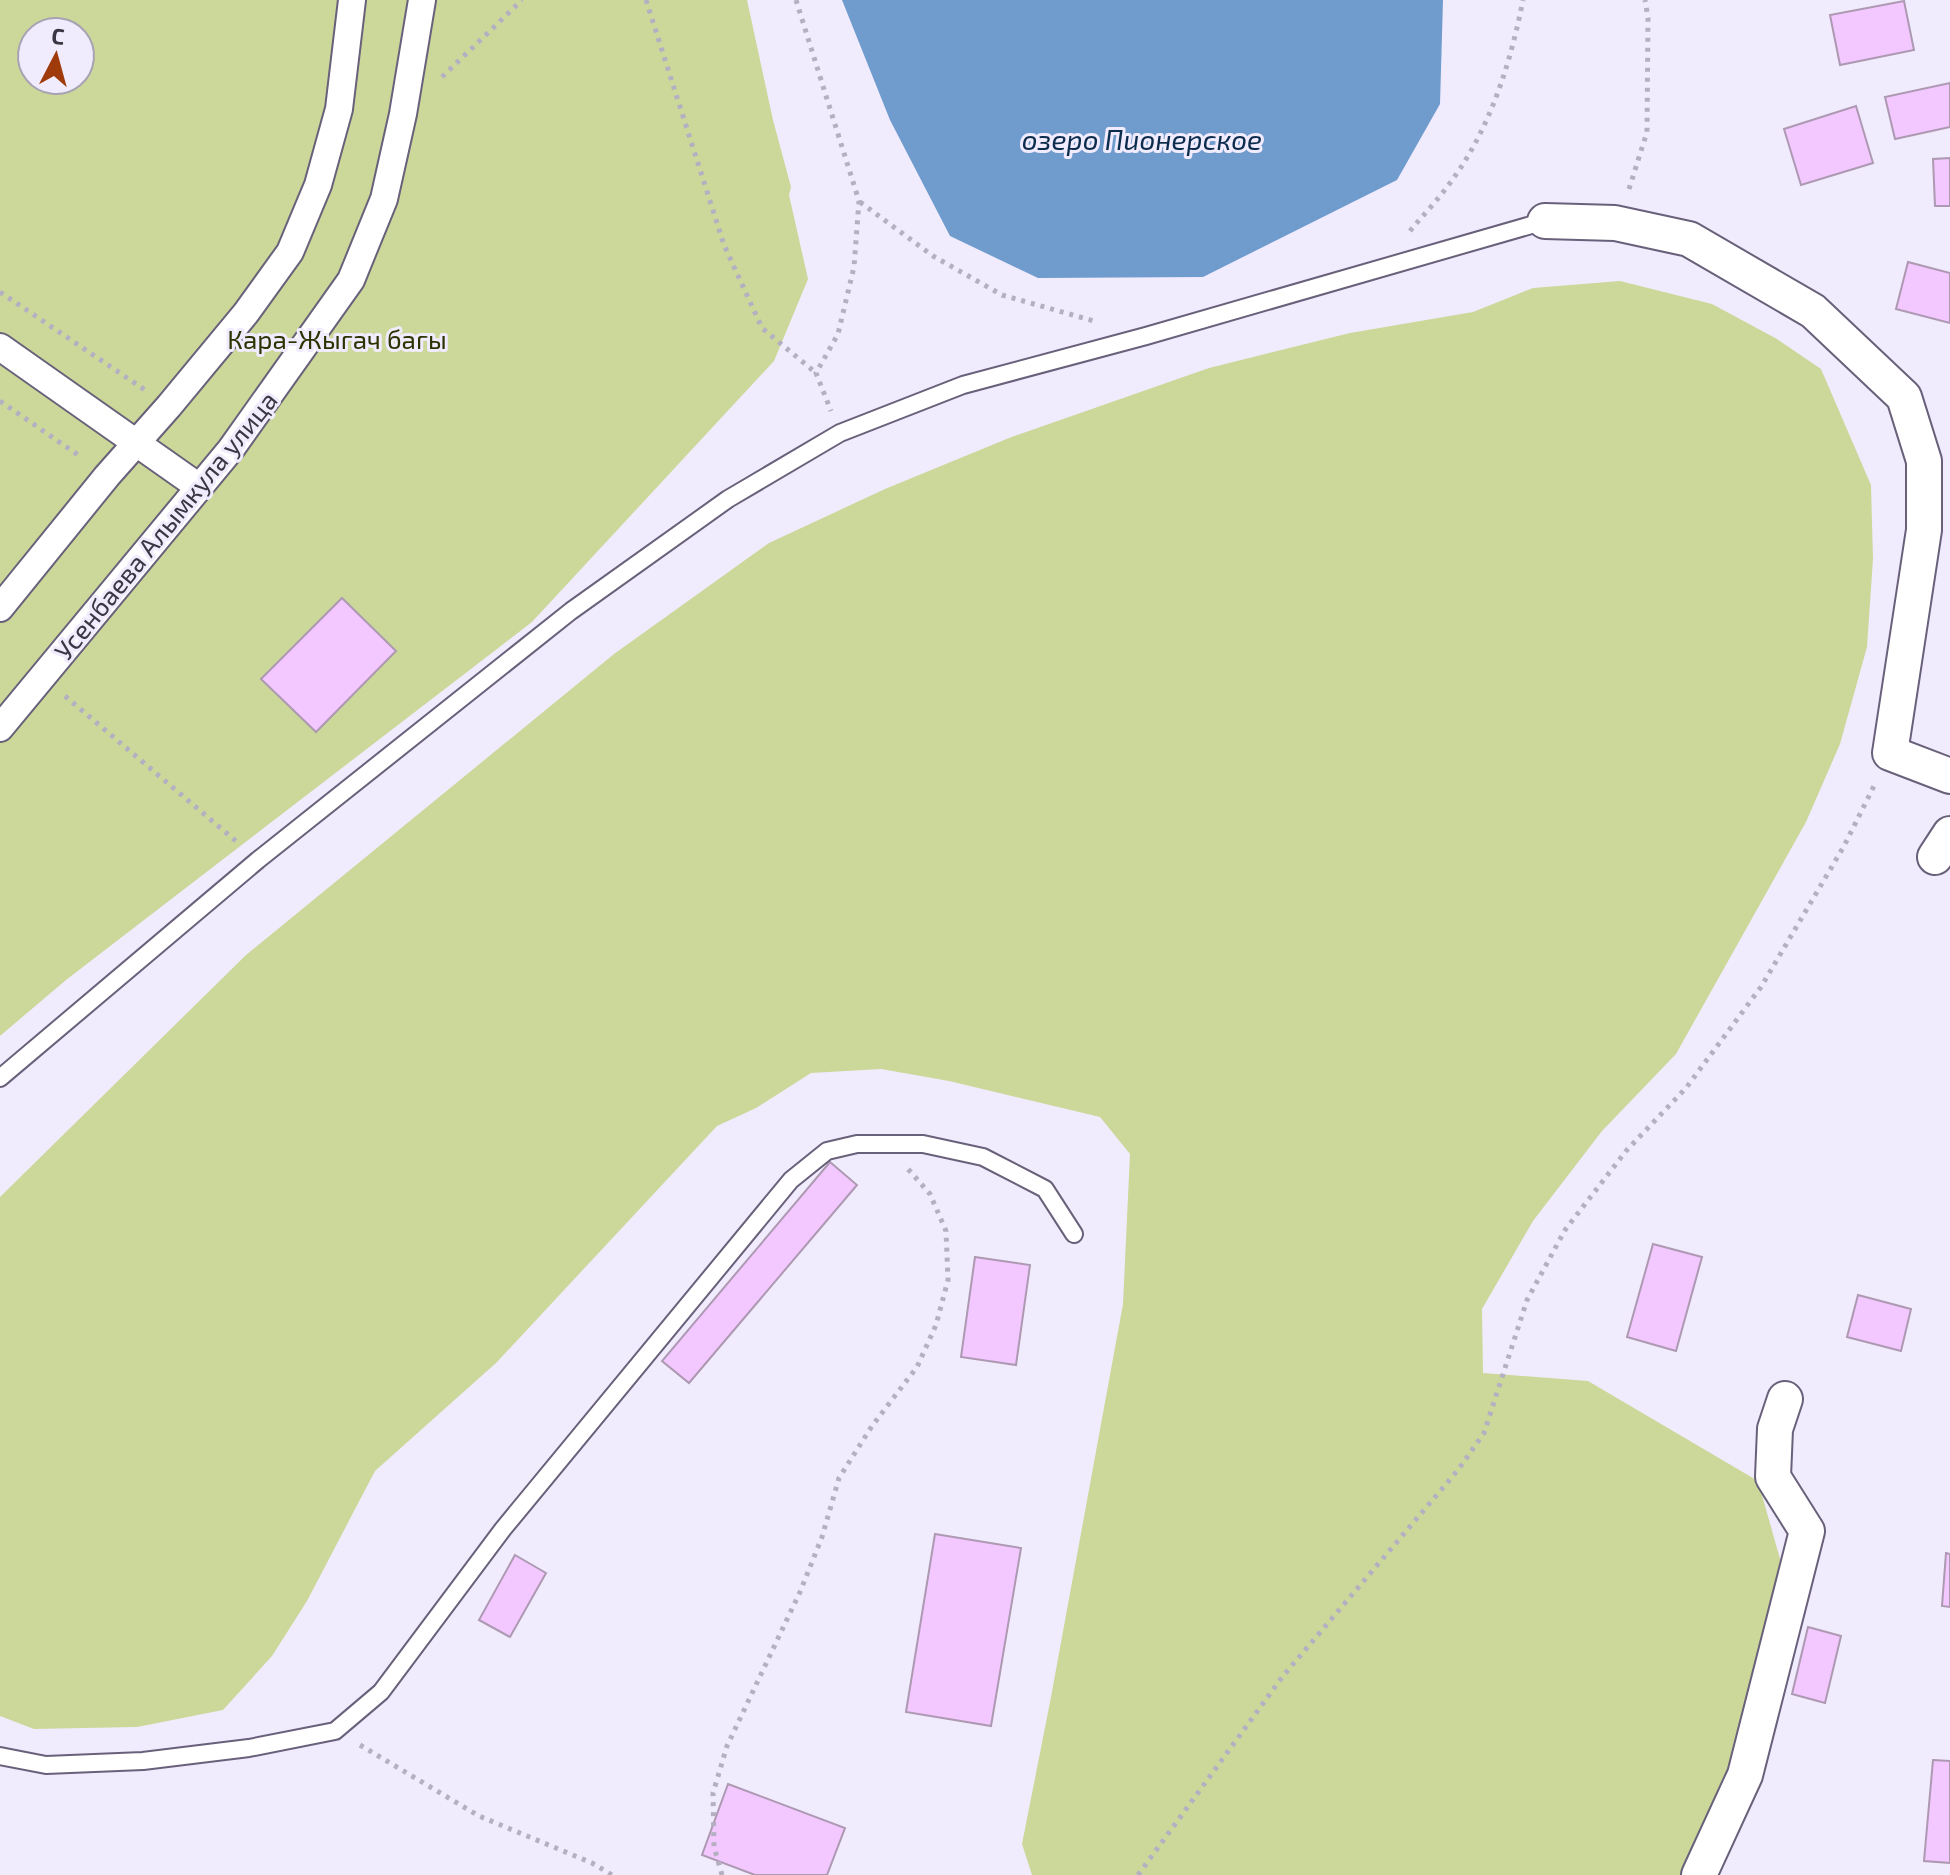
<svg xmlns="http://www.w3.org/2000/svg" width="1950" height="1875" viewBox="0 0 1950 1875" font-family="'Exo 2',sans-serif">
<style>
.green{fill:#ccd89a;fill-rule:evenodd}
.water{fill:#6f9bcd}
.building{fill:#f3c7ff;stroke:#ad99b2;stroke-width:2}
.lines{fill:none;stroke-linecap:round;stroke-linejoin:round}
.service-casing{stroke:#69607a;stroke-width:20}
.pedestrian-casing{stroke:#69607a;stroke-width:30}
.minor-casing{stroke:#69607a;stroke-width:38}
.path{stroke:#b5b0c1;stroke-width:5;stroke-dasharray:4 6;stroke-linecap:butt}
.service{stroke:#fff;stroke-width:16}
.pedestrian{stroke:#fff;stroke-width:26}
.minor{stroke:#fff;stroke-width:34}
.labels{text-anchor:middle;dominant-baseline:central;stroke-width:6;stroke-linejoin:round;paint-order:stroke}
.park-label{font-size:26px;fill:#2d3300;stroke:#f1ebfe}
.street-label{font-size:26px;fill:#3a3642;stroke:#f1ebfe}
.water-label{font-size:28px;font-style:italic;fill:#0c2c4d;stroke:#f1ebfe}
</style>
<rect width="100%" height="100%" fill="#f1ebfe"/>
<!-- green -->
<g class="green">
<path d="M0 0H747L773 120 791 187 789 195 808 279 774 361 532 622 66 980 0 1036ZM32 32H80V80H32Z"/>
<polygon points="1620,281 1712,304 1777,339 1821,369 1871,485 1873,559 1867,647 1840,744 1806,822 1676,1054 1602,1131 1533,1221 1482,1309 1483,1373 1588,1381 1758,1481 1784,1573 1738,1754 1683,1875 1032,1875 1022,1844 1051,1697 1123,1304 1130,1154 1100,1117 949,1081 881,1069 811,1073 756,1108 717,1126 496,1363 375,1471 307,1601 272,1656 223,1710 137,1727 34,1729 0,1716 0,1197 246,955 614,654 769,543 885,489 1009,438 1209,368 1350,333 1473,312 1533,288"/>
</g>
<!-- water -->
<polygon class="water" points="842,0 1443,0 1440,104 1397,180 1203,277 1038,278 950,236 890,120"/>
<!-- building -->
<g class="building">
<polygon points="1904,1 1914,50 1840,65 1830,15"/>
<polygon points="1950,83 1950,127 1895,139 1885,97"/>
<polygon points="1856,106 1873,163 1801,185 1784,129"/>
<polygon points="1950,158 1950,206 1935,206 1933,159"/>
<polygon points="1908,262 1950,273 1950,323 1896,309"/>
<polygon points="342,598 396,651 316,732 261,679"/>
<polygon points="830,1162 857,1185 689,1383 662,1361"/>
<polygon points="1653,1244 1702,1257 1676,1351 1627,1337"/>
<polygon points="975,1257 1030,1265 1016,1365 961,1357"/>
<polygon points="1858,1295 1911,1309 1901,1351 1847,1337"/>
<polygon points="935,1534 1021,1548 991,1726 906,1712"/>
<polygon points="1946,1553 1950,1554 1950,1607 1942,1606"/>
<polygon points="515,1555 546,1573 510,1637 479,1620"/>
<polygon points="1808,1627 1841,1636 1825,1703 1792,1694"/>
<polygon points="1933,1760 1950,1761 1950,1863 1924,1861"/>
<polygon points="728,1784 845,1828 827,1875 755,1875 702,1855"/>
</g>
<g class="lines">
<!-- service casing -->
<g class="service-casing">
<g id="service">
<polyline points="0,1078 258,860 571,611 728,499 840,433 963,385 1146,336 1545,221"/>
<polyline points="0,1756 46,1765 143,1761 249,1748 335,1731 381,1692 503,1529 791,1180 827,1151 857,1144 923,1144 983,1157 1045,1189 1074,1234"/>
</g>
</g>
<!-- pedestrian casing -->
<g class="pedestrian-casing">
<g id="pedestrian">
<polyline points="0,347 199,487"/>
<polyline points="0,608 107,476 169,406 246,313 290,252 318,185 339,109 352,0"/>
<polyline points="0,728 231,449 351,280 384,199 403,114 422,0"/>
</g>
</g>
<!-- minor casing -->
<g class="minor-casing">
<g id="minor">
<polyline points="1545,221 1615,223 1689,239 1813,311 1904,397 1924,461 1924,530 1890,753 1950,776"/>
<polyline points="1935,857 1950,834"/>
<polyline points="1699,1875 1745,1775 1807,1531 1773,1477 1775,1429 1785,1399"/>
</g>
</g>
<!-- path -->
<g class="path">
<polyline points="646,0 724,245 762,328 816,373"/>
<polyline points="796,0 859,201 854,267 838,334 816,373 831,411"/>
<polyline points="442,77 522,0"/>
<polyline points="1629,189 1647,132 1648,18 1645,0"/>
<polyline points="860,202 933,256 1002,295 1094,321"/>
<path d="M1410 231C1423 215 1438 200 1450 183 1490 129 1510 65 1523 0"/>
<polyline points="0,292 145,390"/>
<polyline points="0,401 81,457"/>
<polyline points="65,696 237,842"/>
<polyline points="360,1745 479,1816 592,1863 612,1875"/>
<polyline points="722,1875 714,1847 713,1793 727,1746 800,1592 822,1537 839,1478 872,1426 917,1367 936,1325 948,1280 946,1231 930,1194 908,1169"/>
<polyline points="1138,1875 1283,1676 1458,1470 1484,1433 1527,1300 1565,1230 1626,1151 1686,1088 1761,987 1844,846 1876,782"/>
</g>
<!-- service -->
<use href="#service" class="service"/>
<!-- pedestrian -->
<use href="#pedestrian" class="pedestrian"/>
<!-- minor -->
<use href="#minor" class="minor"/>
</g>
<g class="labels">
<!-- park labels -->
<g class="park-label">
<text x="337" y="338">Кара-Жыгач багы</text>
</g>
<!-- street labels -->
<g class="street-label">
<text transform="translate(165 525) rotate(-51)">Усенбаева Алымкула улица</text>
</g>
<!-- water labels -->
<g class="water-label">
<text x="1142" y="139">озеро Пионерское</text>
</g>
</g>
<!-- north arrow -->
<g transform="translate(56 56) rotate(6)"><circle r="38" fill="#f1ebfe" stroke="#a8a3b3" stroke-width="2"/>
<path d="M0-6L14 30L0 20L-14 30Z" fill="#9f3a0b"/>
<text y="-12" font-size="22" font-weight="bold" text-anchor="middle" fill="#3a3642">С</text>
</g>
</svg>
